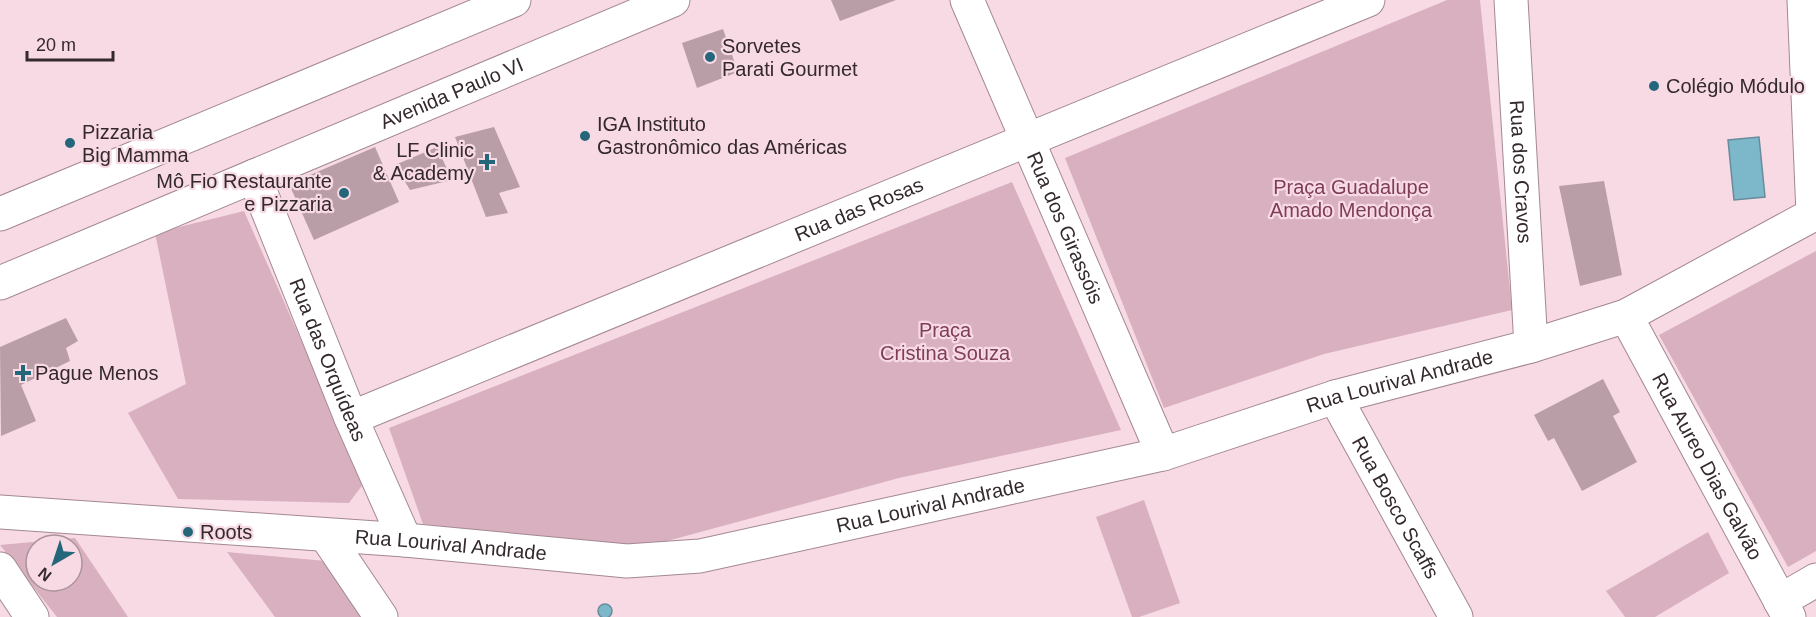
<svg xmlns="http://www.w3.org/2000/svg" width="1816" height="617" viewBox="0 0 1816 617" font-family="Arial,sans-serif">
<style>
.green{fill:#d9b0bf;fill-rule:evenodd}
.water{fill:#7db7ca;stroke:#678c9b;stroke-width:1.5}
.building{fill:#b99da7}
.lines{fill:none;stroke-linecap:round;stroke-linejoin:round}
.minor-casing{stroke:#a38891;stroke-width:35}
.major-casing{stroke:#a38891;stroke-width:35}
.minor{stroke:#fff;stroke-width:33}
.major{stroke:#fff;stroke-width:33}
.poi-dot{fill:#25677a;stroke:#f8dae4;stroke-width:2}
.labels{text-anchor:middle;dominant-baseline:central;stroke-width:4.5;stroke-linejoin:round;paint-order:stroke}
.poi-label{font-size:20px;fill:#34292d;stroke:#f8dae4;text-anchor:start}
.street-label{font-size:20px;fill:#34292d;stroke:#f8dae4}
.park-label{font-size:20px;fill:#7e3d58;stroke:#f8dae4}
</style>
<rect width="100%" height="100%" fill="#f8dae4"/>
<!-- green -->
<g class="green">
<polygon points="1447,0 1480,0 1512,310 1324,354 1164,408 1065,158"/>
<polygon points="1012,182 1121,430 899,478 634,550 423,524 389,428"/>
<polygon points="244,211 364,483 349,503 178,499 128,413 186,384 155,233"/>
<polygon points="1816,251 1816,551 1788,567 1659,335"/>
<polygon points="1144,500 1180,603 1139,617 1132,617 1096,517"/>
<polygon points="1708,532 1729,573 1655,617 1625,617 1606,591"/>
<path d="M75 538 128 617H57L0 545ZM36 545H72V581H36Z"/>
<polygon points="227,552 326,561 366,617 275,617"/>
</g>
<!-- water -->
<g class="water">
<polygon points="1759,137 1765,197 1734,200 1728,140"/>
<circle cx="605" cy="611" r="7"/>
</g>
<!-- building -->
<g class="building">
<polygon points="831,0 896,0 840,21"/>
<polygon points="723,29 738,72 697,88 682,43"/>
<polygon points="494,127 520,187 499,193 508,213 486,217 455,137"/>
<polygon points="375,147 399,202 314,240 289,184"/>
<polygon points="437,147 452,180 410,190 395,165"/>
<polygon points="1604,181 1622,275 1580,286 1559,186"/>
<polygon points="66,318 78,341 66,348 70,361 21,385 36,421 1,436 0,347"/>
<polygon points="1603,379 1620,412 1613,416 1637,462 1582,491 1554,438 1548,441 1534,415"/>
</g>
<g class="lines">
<!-- minor casing -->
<g class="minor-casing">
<g id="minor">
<path id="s1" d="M967 0 1163 454"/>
<path id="s2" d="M1511 0 1531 346"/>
<polyline points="1804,0 1813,214"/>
<path id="s3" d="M254 176 351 418 405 540"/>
<path id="s4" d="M1626 316 1789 617"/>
<path id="s5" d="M1335 397 1456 617"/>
<path id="s6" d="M351 418 1368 0"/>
<path id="s7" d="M0 512 405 540 627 561 700 556 1163 454 1335 397 1531 346 1626 316 1816 213"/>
<polyline points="327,537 381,617"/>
<polyline points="0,569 32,617"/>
<polyline points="1780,601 1816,580"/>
</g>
</g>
<!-- major casing -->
<g class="major-casing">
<g id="major">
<polyline points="0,214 514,0"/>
<path id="s8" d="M0 283 673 0"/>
</g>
</g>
<!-- minor -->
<use href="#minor" class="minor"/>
<!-- major -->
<use href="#major" class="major"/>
</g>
<!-- markers -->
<g class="poi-dot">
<circle cx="710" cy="57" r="6"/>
<circle cx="1654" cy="86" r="6"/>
<circle cx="585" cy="136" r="6"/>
<circle cx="70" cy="143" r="6"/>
<path d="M484 153h6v6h6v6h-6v6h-6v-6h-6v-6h6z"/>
<circle cx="344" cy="193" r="6"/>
<path d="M20 364h6v6h6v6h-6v6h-6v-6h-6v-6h6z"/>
<circle cx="188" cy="532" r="6"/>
</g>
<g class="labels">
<!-- poi labels -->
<g class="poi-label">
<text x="722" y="46">Sorvetes<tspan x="722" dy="23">Parati Gourmet</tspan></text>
<text x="1666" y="86">Colégio Módulo</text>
<text x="597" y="124">IGA Instituto<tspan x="597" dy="23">Gastronômico das Américas</tspan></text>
<text x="82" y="132">Pizzaria<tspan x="82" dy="23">Big Mamma</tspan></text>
<text x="474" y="150" text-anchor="end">LF Clinic<tspan x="474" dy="23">&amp; Academy</tspan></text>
<text x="332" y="181" text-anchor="end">Mô Fio Restaurante<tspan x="332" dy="23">e Pizzaria</tspan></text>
<text x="35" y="373">Pague Menos</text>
<text x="200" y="532">Roots</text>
</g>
<!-- street labels -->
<g class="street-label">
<text stroke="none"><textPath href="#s8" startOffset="490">Avenida Paulo VI</textPath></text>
<text stroke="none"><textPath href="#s2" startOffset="172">Rua dos Cravos</textPath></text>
<text stroke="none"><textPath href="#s6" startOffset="549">Rua das Rosas</textPath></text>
<text stroke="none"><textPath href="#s1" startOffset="248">Rua dos Girassóis</textPath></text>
<text stroke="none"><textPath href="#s3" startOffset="198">Rua das Orquídeas</textPath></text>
<text stroke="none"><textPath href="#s7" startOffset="1424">Rua Lourival Andrade</textPath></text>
<text stroke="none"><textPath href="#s4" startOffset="171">Rua Aureo Dias Galvão</textPath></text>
<text stroke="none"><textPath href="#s7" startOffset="938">Rua Lourival Andrade</textPath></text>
<text stroke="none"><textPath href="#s5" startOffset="126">Rua Bosco Scaffs</textPath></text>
<text stroke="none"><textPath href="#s7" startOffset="452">Rua Lourival Andrade</textPath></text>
</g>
<!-- park labels -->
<g class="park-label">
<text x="1351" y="187">Praça Guadalupe<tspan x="1351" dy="23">Amado Mendonça</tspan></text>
<text x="945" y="330">Praça<tspan x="945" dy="23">Cristina Souza</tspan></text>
</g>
</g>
<!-- north arrow -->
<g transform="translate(54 563) rotate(219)"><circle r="28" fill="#f8dae4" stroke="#aa939b" stroke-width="1.5"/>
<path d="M0-4.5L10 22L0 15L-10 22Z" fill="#25677a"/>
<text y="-9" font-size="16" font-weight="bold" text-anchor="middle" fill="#34292d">N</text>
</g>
<!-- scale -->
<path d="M27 51v9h86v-9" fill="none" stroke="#34292d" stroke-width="3"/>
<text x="36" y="51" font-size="18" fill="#34292d" stroke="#f8dae4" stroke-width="4.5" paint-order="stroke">20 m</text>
</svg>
